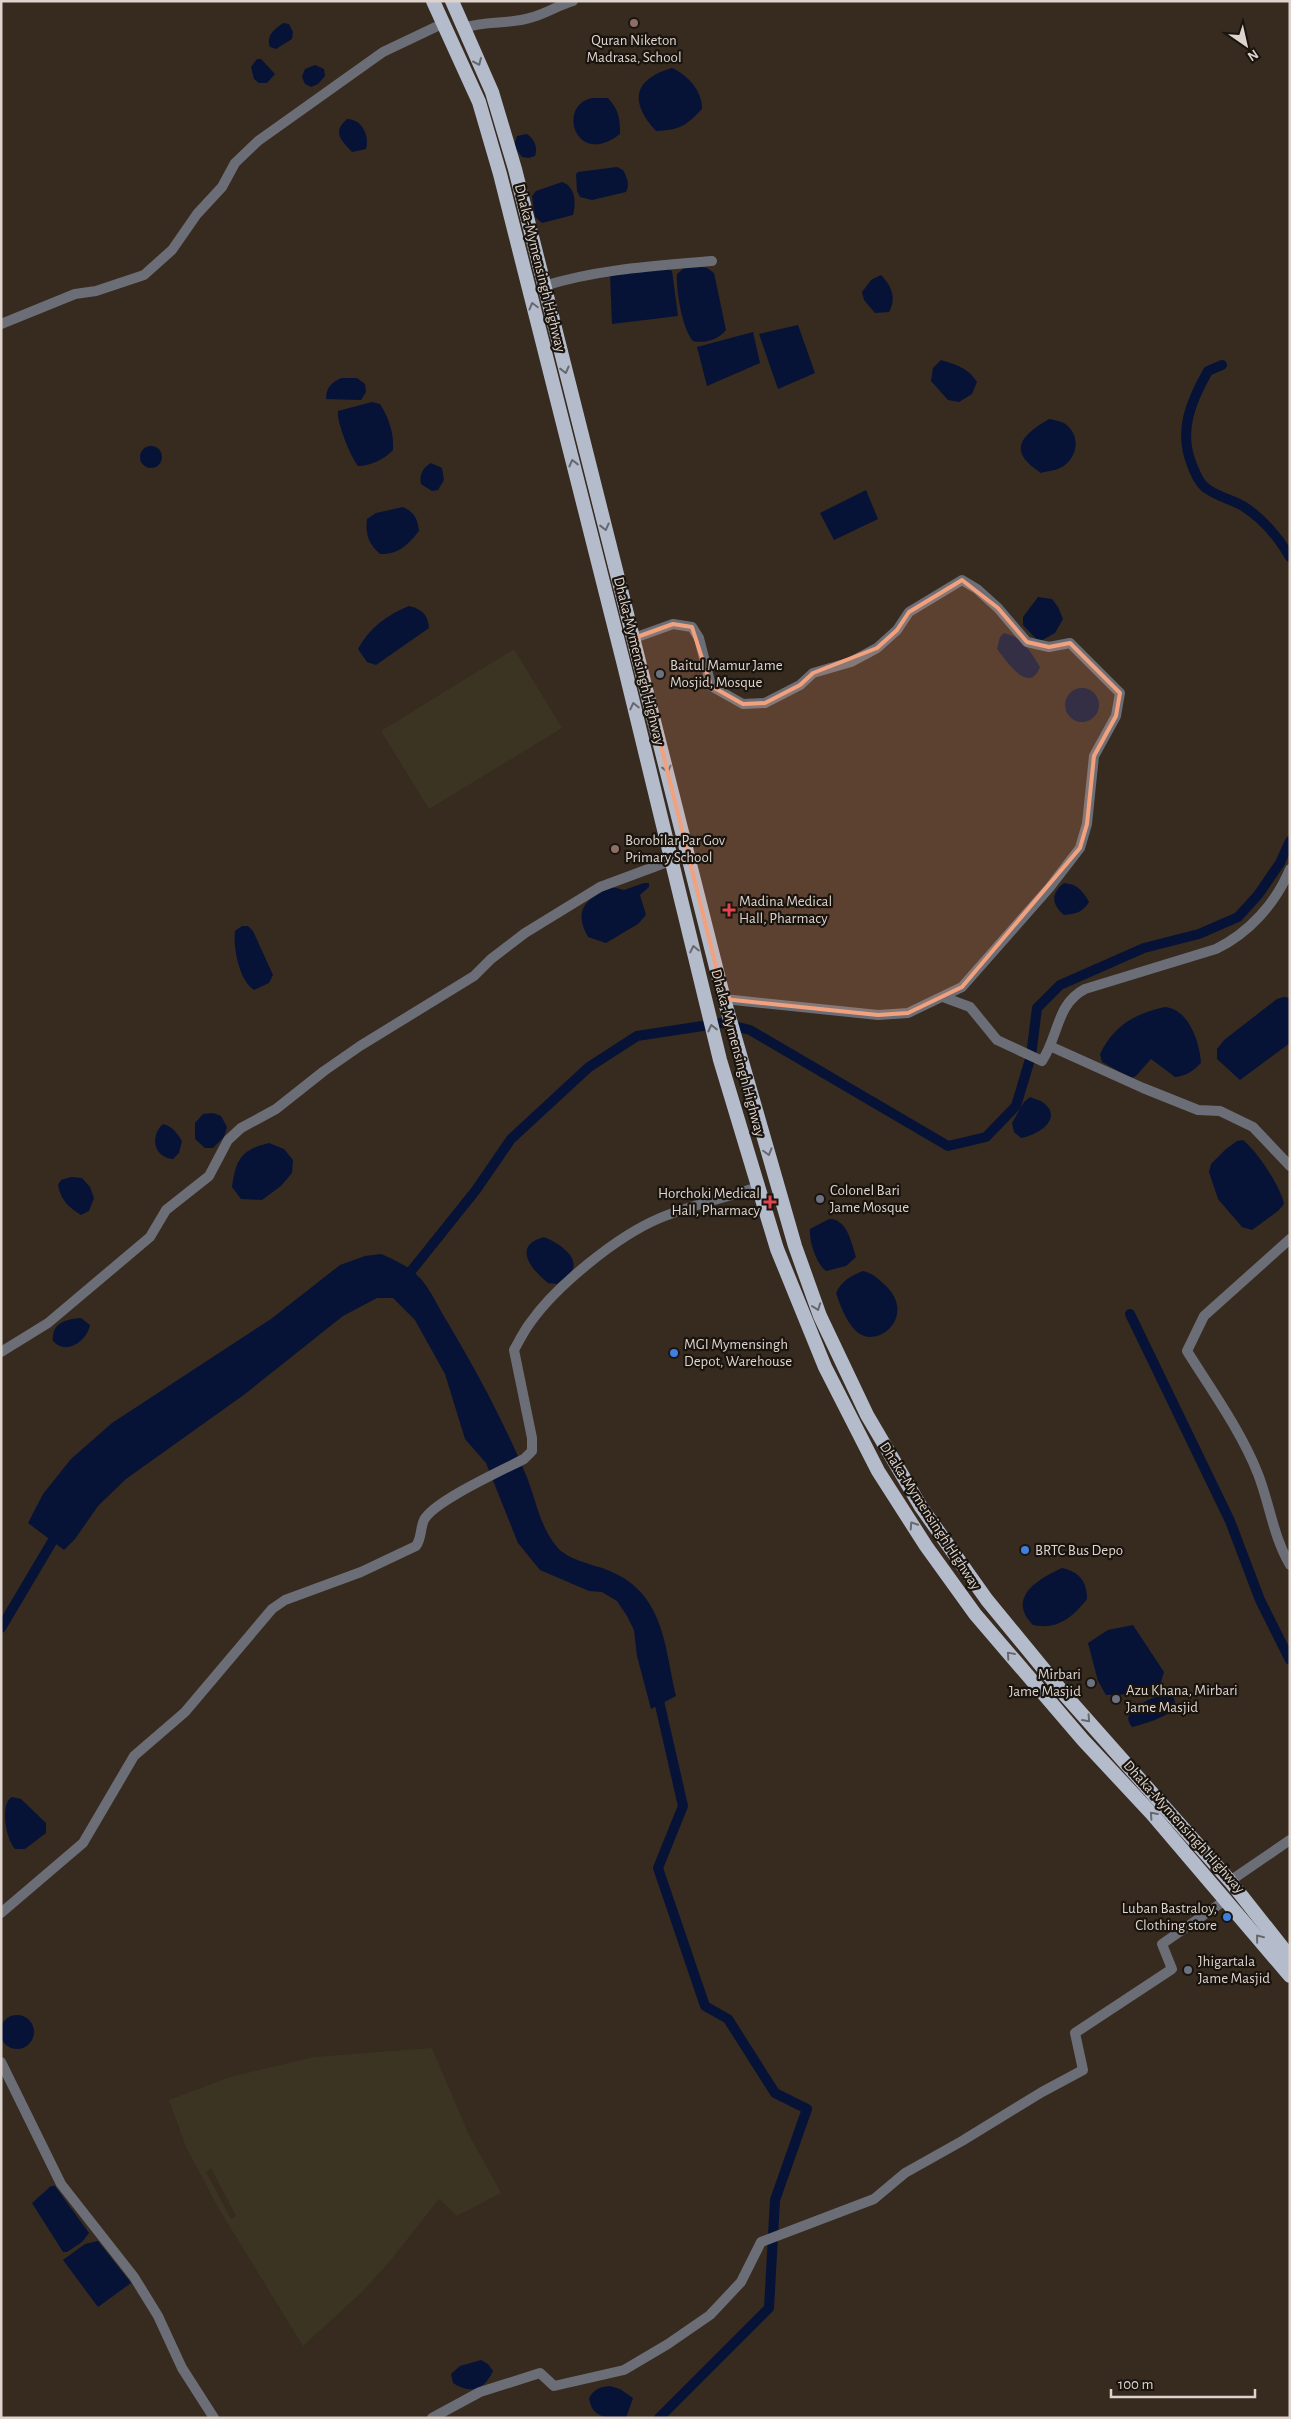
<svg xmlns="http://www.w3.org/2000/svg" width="1291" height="2419" viewBox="0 0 1291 2419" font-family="'Alegreya Sans',sans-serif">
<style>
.industrial{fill:#3b3423;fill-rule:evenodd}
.water{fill:#061337}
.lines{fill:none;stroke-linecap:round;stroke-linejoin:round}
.canal{stroke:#061337;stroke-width:10}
.minor{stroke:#6b6e76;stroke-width:10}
.trunk{stroke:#b4bccc;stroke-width:14}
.oneway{stroke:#67686e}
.marked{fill:#f2a17e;fill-opacity:0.2;stroke:#f2a17e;stroke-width:4;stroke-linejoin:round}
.education-dot{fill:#8d6e63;stroke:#1a140f;stroke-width:2}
.worship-dot{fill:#6b7280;stroke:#1a140f;stroke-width:2}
.health-dot{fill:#e0444e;stroke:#1a140f;stroke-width:2}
.shop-dot{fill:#3f7fe0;stroke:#1a140f;stroke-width:2}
.labels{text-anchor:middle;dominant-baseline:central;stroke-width:4.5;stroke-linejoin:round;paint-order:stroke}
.poi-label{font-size:15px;fill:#ded4cd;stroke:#1a140f;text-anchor:start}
.street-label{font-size:15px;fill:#ded4cd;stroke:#1a140f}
</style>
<rect width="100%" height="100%" fill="#372a1f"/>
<!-- industrial -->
<g class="industrial">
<polygon points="514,649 562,728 429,809 381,731"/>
<path d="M432 2048 468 2133 501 2193 457 2216 439 2199 390 2261 361 2293 303 2346 219 2209 186 2147 169 2100 230 2077 314 2057ZM211 2168 236 2216 231 2219 206 2172Z"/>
</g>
<!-- water -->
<g class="water">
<path d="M283 23 289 24 293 32 292 39 276 49 270 47C266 35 274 30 283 23Z"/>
<polygon points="257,59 261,59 275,74 267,83 259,83 254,79 251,67"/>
<polygon points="315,65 324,69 325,76 318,84 311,87 305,84 302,77 305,69"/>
<path d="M672 68C689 76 702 91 702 109 686 126 679 130 656 131 629 102 633 79 672 68Z"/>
<path d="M593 98H608C619 110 620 119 620 134 575 169 556 104 593 98Z"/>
<path d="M347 119C362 119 370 136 366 149L352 152C341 140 332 132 347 119Z"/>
<path d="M527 134C534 139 538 147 535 156L529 158 522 157 514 146 517 136Z"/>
<path d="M617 167 623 170C627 177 630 185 626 192L592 200 580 197 577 191 576 174 578 172Z"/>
<path d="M562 182C576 187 576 203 573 215L542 223 535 217 532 196 536 191Z"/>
<path d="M696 266 707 268 714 273 726 330C719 339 705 344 693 341 682 329 676 290 677 274L684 268Z"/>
<polygon points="668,269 672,271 678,316 612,324 610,273"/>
<path d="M881 275C891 285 897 298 889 312L875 313 864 300 862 292 871 280Z"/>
<polygon points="798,325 815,373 778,389 759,334"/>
<polygon points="753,332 760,363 707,386 697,347"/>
<path d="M941 360C957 365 968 368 977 382L972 394 959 402 948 400 931 381 933 368Z"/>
<path d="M341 378H357L365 384 366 392 361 400 326 399C326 388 331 383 341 378Z"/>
<path d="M372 402 380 404C389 418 394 433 393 450 385 459 370 466 358 466 351 458 336 421 338 411Z"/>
<path d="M1049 419C1054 420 1060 421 1064 423 1082 435 1078 459 1060 468 1055 471 1047 471 1041 473 1007 451 1020 436 1049 419Z"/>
<circle cx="151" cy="457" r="11"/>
<path d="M431 463 442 468 444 480 438 490 432 491 421 484C419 475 423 467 431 463Z"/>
<polygon points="866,490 878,519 834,540 820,513"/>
<path d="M403 507C415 513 417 518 419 531 409 544 398 555 380 554 369 545 365 534 367 519L376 513Z"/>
<polygon points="1038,597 1052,599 1058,607 1063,619 1055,633 1039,642 1023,625 1023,617"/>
<path d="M409 606C422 609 428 615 429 628L376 665 367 662 358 649C369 628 387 615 409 606Z"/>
<path d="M1004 633C1024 638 1029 650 1040 667 1029 696 1006 660 997 649L1000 637Z"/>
<circle cx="1082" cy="705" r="17"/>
<path d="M644 883H649V887L640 895 646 915 638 924 606 943 588 937C572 908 588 898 612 887L624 890Z"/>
<path d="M1064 883C1077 884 1083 891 1089 902 1083 912 1076 914 1064 915 1051 904 1051 893 1064 883Z"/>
<path d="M242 926H248L253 931 273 975 269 983 254 990C239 980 233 948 235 931Z"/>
<polygon points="1284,997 1290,998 1290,1043 1240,1080 1217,1059 1217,1049 1224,1040 1277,999"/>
<path d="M1165 1007C1189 1009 1200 1043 1201 1063 1193 1071 1186 1076 1175 1077L1151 1059 1136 1076 1131 1078 1102 1062 1100 1054C1113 1026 1136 1013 1165 1007Z"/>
<path d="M1030 1097C1034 1099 1041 1100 1045 1104 1063 1120 1036 1136 1021 1138L1014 1132 1012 1123 1024 1102Z"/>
<polygon points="213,1113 221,1116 227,1127 224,1137 213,1148 205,1148 195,1139 195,1123 203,1114"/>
<path d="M163 1124C172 1126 177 1133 182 1141L179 1153 173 1159C153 1157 150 1136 163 1124Z"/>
<path d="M1243 1140C1257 1151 1281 1187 1284 1204L1278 1211 1252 1230 1242 1227 1218 1199 1209 1172 1211 1164 1226 1149 1237 1141Z"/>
<path d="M269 1143 284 1149 293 1160 292 1173 281 1186 262 1200 241 1199 232 1187C236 1159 241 1150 269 1143Z"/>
<path d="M71 1177 82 1178 90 1187 94 1198 89 1211 81 1215C68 1207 61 1200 58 1185L61 1180Z"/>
<path d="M829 1219C847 1218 852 1244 856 1257L846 1266 826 1271C816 1263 809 1241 810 1229Z"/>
<path d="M544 1237C554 1241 578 1254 573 1269 570 1275 563 1280 558 1284L548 1283C532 1270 511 1246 544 1237Z"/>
<path d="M381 1254C395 1260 410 1267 420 1278 431 1290 439 1309 448 1323 477 1372 504 1422 526 1475 536 1499 539 1525 557 1547 567 1559 590 1564 605 1569 664 1591 664 1643 676 1696L651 1709 637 1656 634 1630 627 1616 617 1601 602 1592 589 1591 540 1570 518 1543 486 1463 465 1439 445 1374 415 1320 393 1298H377L343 1316 245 1394 126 1479 98 1506 75 1539 64 1550 28 1523 43 1494 71 1459 112 1423 271 1319 340 1265 365 1256Z"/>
<path d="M863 1271C873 1273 878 1279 885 1285 919 1317 875 1352 855 1330 846 1321 840 1305 836 1293 842 1280 851 1276 863 1271Z"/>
<path d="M81 1318 90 1325C87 1341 66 1356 53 1341 51 1323 66 1319 81 1318Z"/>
<path d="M1062 1568C1079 1572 1087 1581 1087 1599 1072 1618 1057 1630 1033 1625 1006 1598 1038 1579 1062 1568Z"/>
<polygon points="1133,1625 1164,1672 1160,1685 1141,1694 1106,1695 1098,1681 1088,1643 1108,1630"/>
<path d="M1164 1694 1170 1695 1174 1698 1176 1709C1162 1718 1148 1723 1132 1727 1117 1710 1152 1698 1164 1694Z"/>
<path d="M12 1797 21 1799 46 1823V1833L25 1849H15C5 1838 0 1803 12 1797Z"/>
<circle cx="17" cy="2032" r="17"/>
<polygon points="51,2186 55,2186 89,2233 82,2242 67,2252 63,2252 32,2203"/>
<polygon points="98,2241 131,2283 98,2307 63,2260 85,2244"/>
<path d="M481 2360 488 2364 493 2371C484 2391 470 2394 453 2383L451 2374 460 2366Z"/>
<path d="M610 2386 620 2389 633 2398 626 2418C608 2418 592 2419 589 2398 594 2389 600 2387 610 2386Z"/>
</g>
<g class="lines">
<!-- canal -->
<g class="canal">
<path d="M1222 365 1208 371C1191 401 1178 431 1192 465 1196 475 1200 485 1209 490 1219 497 1233 500 1243 506 1262 518 1279 538 1290 557"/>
<polyline points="404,1280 476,1190 511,1139 589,1067 637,1036 722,1023 750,1030 948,1146 986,1137 1016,1106 1031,1056 1037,1008 1060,985 1144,948 1199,934 1238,917 1258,895 1280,863 1290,841"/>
<polyline points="1130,1314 1230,1521 1260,1600 1290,1660"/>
<polyline points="1,1628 59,1530"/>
<polyline points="657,1692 683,1806 658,1868 705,2006 728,2019 775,2093 807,2109 775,2200 769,2308 659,2418"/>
</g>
<!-- minor -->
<g class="minor">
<path d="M464 28C486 20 510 25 533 17 547 13 559 5 573 1"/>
<path d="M544 286C598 269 655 266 712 261"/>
<polyline points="1,324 75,294 96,291 144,275 172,250 197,214 222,187 235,163 258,141 383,52 444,23"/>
<polyline points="634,638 673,624 692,627 699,638 711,686 743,704 765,703 800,685 813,673 851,662 877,648 897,630 909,612 962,580 977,589 998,608 1027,642 1049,647 1070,643 1120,693 1116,716 1094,756 1087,824 1080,848 1050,887 962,987 908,1013 878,1015 724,999"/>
<path d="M943 997 970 1007 997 1040 1042 1061C1059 1036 1056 1004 1085 989L1216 949C1249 933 1276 903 1290 869"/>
<polyline points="1052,1047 1143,1088 1198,1110 1220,1111 1253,1127 1290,1166"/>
<path d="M1290 1239 1204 1316 1187 1351C1212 1391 1241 1431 1258 1474 1270 1505 1273 1536 1290 1565"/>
<polyline points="1,1352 48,1323 150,1237 166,1210 209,1176 228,1140 241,1128 276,1109 324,1071 360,1046 474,976 491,959 525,933 600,887 670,861"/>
<polyline points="1230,1881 1290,1840"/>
<path d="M1 1913 83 1843 134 1756 185 1712 272 1609 285 1600 361 1572 416 1546C422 1538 420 1528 424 1520 434 1501 503 1470 524 1459L532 1451V1438L514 1350C519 1341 524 1331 530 1323 556 1286 617 1236 660 1218 691 1205 725 1198 758 1187"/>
<polyline points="1,2062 61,2184 134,2277 158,2316 182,2368 214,2418"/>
<polyline points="432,2418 480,2392 540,2373 554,2386 624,2370 668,2344 710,2315 741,2282 761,2242 874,2199 905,2173 962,2141 1042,2092 1083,2070 1075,2033 1172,1969 1162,1944 1227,1899"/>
</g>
<!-- trunk -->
<g class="trunk">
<polyline points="433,1 479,102 500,174 624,665 720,1060 777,1249 825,1367 878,1471 926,1546 975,1614 1083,1740 1152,1814 1290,1976"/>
<polyline points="452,1 492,92 515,169 724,999 795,1246 820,1316 867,1415 921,1507 987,1600 1065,1695 1230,1881 1290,1957"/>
</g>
</g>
<!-- one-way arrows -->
<defs><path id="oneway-chevron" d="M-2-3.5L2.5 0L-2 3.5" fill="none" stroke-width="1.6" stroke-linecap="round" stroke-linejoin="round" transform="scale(1.25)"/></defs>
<g class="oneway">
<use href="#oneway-chevron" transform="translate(478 62) rotate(66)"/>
<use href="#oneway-chevron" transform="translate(533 306) rotate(-105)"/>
<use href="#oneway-chevron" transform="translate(565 370) rotate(76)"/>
<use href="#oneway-chevron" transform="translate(573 463) rotate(-104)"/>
<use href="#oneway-chevron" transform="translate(605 527) rotate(76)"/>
<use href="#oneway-chevron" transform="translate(634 706) rotate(-103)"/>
<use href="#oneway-chevron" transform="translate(667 769) rotate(76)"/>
<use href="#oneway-chevron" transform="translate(694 949) rotate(-102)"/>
<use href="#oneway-chevron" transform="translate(712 1028) rotate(-104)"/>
<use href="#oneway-chevron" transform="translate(768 1152) rotate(74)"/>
<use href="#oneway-chevron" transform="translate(817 1307) rotate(70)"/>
<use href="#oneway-chevron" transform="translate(913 1525) rotate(-123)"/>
<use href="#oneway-chevron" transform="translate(1010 1655) rotate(-131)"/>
<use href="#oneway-chevron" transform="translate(1087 1719) rotate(48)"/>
<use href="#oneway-chevron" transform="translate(1153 1815) rotate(-132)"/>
<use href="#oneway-chevron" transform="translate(1259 1938) rotate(-129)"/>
</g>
<!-- marked area -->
<path class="marked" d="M962 580 998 608 1027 642 1049 647 1070 643 1120 693 1116 716 1094 756 1087 824 1080 848 962 987 908 1013 878 1015 724 999 634 638 673 624 692 627 711 686 743 704 765 703 800 685 813 673 877 648 897 630 909 612Z"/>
<!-- markers -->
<g class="education-dot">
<circle cx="634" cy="23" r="5"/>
<circle cx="615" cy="849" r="5"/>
</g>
<g class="worship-dot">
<circle cx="660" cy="674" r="5"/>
<circle cx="820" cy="1199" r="5"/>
<circle cx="1091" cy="1683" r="5"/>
<circle cx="1116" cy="1699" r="5"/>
<circle cx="1188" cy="1970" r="5"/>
</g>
<g class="health-dot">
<path d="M726.5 902.5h5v5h5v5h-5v5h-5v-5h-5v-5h5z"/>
<path d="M767.5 1194.5h5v5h5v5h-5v5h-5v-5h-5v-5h5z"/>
</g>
<g class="shop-dot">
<circle cx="674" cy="1353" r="5"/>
<circle cx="1025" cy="1550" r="5"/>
<circle cx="1227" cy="1917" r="5"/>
</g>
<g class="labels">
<!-- poi labels -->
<g class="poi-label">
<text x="634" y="40" text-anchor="middle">Quran Niketon<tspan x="634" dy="17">Madrasa, School</tspan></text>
<text x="670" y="665">Baitul Mamur Jame<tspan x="670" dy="17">Mosjid, Mosque</tspan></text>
<text x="625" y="840">Borobilar Par Gov<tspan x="625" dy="17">Primary School</tspan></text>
<text x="739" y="901">Madina Medical<tspan x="739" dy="17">Hall, Pharmacy</tspan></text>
<text x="830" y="1190">Colonel Bari<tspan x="830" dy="17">Jame Mosque</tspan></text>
<text x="760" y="1193" text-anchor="end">Horchoki Medical<tspan x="760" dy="17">Hall, Pharmacy</tspan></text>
<text x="684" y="1344">MGI Mymensingh<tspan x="684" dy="17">Depot, Warehouse</tspan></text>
<text x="1035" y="1550">BRTC Bus Depo</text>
<text x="1081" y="1674" text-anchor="end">Mirbari<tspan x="1081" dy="17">Jame Masjid</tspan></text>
<text x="1126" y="1690">Azu Khana, Mirbari<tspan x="1126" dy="17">Jame Masjid</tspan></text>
<text x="1217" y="1908" text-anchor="end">Luban Bastraloy,<tspan x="1217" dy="17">Clothing store</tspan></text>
<text x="1198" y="1961">Jhigartala<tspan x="1198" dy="17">Jame Masjid</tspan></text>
</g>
<!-- street labels -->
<g class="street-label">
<text transform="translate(540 268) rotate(76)">Dhaka-Mymensingh Highway</text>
<text transform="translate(639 661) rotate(76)">Dhaka-Mymensingh Highway</text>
<text transform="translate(738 1053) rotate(75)">Dhaka-Mymensingh Highway</text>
<text transform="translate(930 1516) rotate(57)">Dhaka-Mymensingh Highway</text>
<text transform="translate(1184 1827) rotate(48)">Dhaka-Mymensingh Highway</text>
</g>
</g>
<!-- border -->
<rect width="1291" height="2419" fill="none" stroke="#ded4cd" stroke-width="5"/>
<!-- north arrow -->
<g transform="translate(1246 45) rotate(146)" stroke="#1a140f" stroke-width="4" paint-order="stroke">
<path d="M0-4L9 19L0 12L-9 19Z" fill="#ded4cd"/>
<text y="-8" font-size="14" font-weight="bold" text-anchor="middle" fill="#ded4cd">N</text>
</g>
<!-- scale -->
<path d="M1111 2389v8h144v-8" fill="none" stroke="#ded4cd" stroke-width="2.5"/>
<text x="1118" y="2389" font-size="15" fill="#ded4cd" stroke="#1a140f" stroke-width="4" paint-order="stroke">100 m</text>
</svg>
